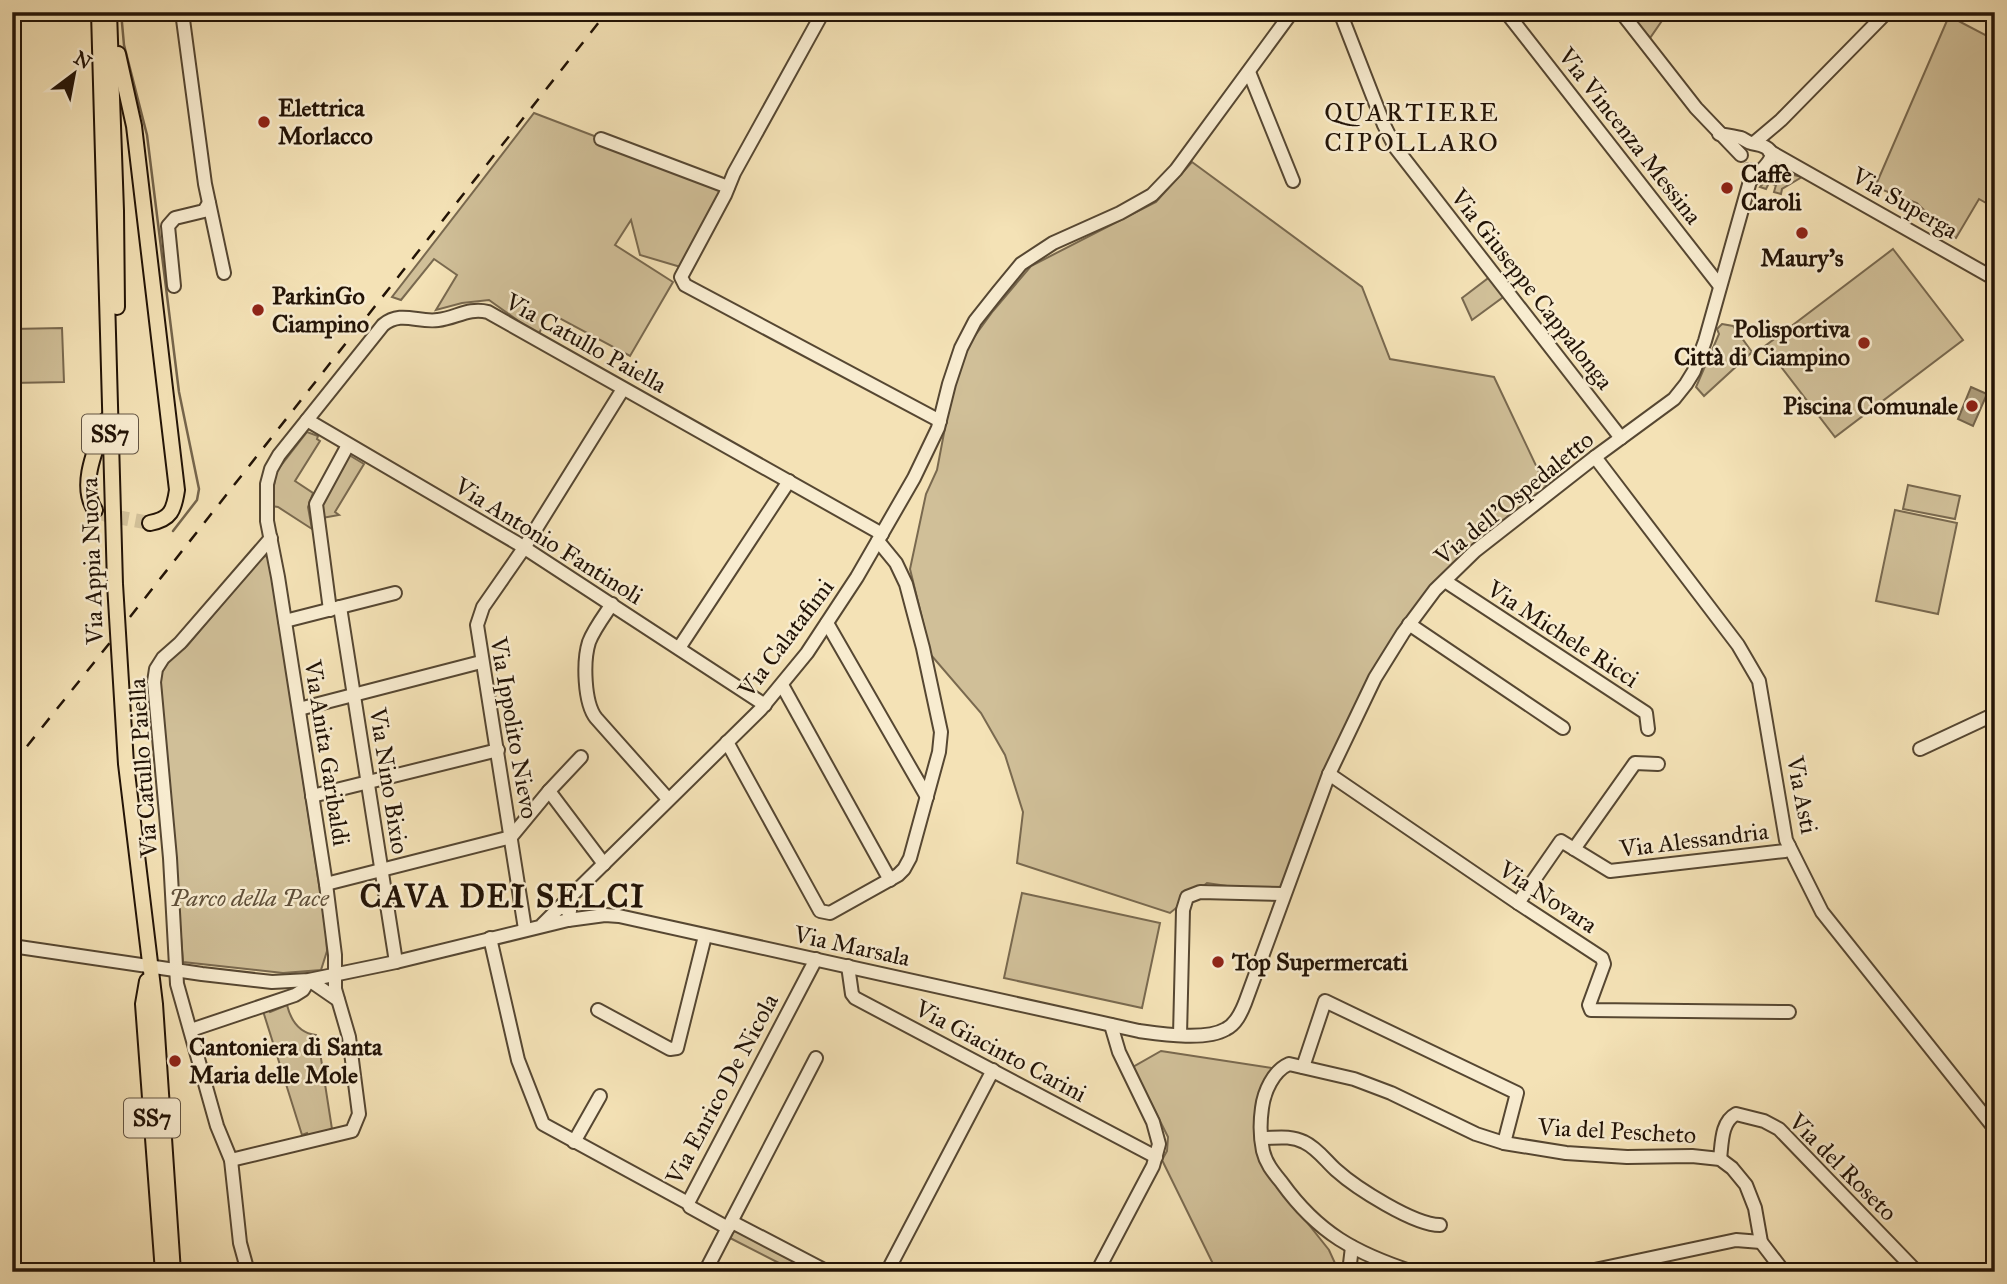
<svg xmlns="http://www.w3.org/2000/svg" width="2007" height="1284" viewBox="0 0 2007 1284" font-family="'IM FELL Great Primer',serif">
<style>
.green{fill:#d0bf98;stroke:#79694f;stroke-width:2}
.water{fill:#ad9c7a;stroke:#75654c;stroke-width:2}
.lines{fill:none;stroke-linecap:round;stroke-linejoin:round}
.stream{stroke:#75654c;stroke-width:2.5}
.major-tunnel{stroke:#d4c39c;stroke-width:14;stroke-dasharray:14 7;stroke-linecap:butt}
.minor-casing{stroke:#564732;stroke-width:16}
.major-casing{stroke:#221306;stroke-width:18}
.minor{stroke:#f8ecd0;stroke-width:12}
.major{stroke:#f4e2b6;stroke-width:14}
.rail{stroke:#221306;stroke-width:2.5;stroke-dasharray:12 12;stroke-linecap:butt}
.poi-dot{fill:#8f2418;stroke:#f8ecd0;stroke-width:2.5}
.labels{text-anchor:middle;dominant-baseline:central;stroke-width:5;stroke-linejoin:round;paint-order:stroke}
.shield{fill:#f8ecd0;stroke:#625443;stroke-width:2}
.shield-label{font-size:23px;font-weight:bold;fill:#221306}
.poi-label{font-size:24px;font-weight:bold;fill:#221306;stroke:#f8ecd0;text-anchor:start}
.street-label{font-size:24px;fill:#221306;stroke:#f8ecd0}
.park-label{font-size:24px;font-style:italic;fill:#5f4f39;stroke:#f8ecd0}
.neighbourhood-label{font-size:26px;letter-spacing:2px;fill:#221306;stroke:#f8ecd0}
.district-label{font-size:32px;font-weight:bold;letter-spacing:2px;fill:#221306;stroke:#f8ecd0}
</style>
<rect width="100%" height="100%" fill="#f4e2b6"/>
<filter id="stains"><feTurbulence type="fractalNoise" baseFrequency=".00286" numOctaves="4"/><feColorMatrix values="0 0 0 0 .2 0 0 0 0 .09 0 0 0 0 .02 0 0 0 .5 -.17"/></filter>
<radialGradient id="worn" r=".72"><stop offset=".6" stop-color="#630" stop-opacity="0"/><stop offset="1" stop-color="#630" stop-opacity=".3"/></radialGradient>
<!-- green -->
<g class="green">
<polygon points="1628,12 1668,12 1650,38"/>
<polygon points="1949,16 1995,40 1995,208 1979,199 1956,238 1947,233 1917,203 1875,187"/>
<polygon points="534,113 728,187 684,268 640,255 631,220 615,245 673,282 630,356 550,313 538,335 489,300 462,303 436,310 457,275 434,259 401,300 392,297"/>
<polygon points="1192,162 1362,287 1390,359 1494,377 1549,493 1444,581 1375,678 1283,894 1207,883 1170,913 1017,863 1023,812 1005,755 981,713 931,655 910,569 926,494 937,470 958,359 993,311 1031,266 1156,202"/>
<polygon points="1785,173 1802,177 1782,189 1781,194 1774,192 1776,185 1769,183 1766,189 1760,187 1769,177"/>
<polygon points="1893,249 1963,340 1835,437 1765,346"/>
<polygon points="1491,276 1506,295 1472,320 1462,298"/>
<polygon points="1722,324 1733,326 1752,352 1704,396 1696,387 1719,334 1717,329"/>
<polygon points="62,328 64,382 12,383 12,329"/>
<polygon points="307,432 318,436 317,439 320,441 295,481 313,493 308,507 312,529 278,507 271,506 276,472"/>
<polygon points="349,455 364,464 335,512 339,515 322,518 321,503"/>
<polygon points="1908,485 1960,496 1955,519 1903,509"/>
<polygon points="1895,510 1957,523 1938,614 1876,601"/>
<polygon points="266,556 270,561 326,931 327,951 321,970 283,973 183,962 160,675 171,658 187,646 262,557"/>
<polygon points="1022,893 1160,923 1142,1008 1004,978"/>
<path d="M287 1005C291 1021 299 1033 316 1035L318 1039 332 1129 308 1136 307 1133 302 1135 263 1011 268 1010 270 1012Z"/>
<polygon points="1161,1051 1272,1068 1255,1130 1294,1206 1329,1250 1339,1272 1217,1272 1162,1160 1167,1151 1168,1137 1133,1067"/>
<polygon points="734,1230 813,1272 775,1272 779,1263 730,1238"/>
</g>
<!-- water -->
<polygon class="water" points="1971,387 1987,394 1973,426 1958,419"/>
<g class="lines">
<!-- stream -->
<polyline class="stream" points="121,12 124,45 147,135 179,392 199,489 197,500 173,531"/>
<!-- major-tunnel -->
<polyline class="major-tunnel" points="95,510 106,515 150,523"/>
<!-- minor casing -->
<g class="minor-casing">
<g id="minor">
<polyline points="182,12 205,184 224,273"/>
<polyline points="823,12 734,173 725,195 681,277 685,285 940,421"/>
<polyline points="1340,12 1384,125 1395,147 1621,438"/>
<polyline points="1506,12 1720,286"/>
<polyline points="1621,12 1696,108 1741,155"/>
<polyline points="1249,72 1293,181"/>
<path d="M1719 134C1726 135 1734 136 1741 138 1744 139 1747 142 1751 143 1788 149 1766 166 1750 181"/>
<polyline points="601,139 728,187"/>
<polyline points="1755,142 1781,120 1887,12"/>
<polyline points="1769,151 1995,279"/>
<polyline points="174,286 168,226 175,218 204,211 209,203"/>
<polyline points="307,420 517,543 765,705"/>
<polyline points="1595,457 1738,645 1759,681 1786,840 1822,912 1995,1129"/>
<polyline points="1445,581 1646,713 1648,729"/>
<path d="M612 604C604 616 594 629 589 642 583 661 584 703 596 718L668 799"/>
<polyline points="340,607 396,962"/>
<polyline points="330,610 316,504 348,445"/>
<polyline points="285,621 395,593"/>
<polyline points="827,623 927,797"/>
<polyline points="1409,624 1563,728"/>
<polyline points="679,648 789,481"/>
<polyline points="782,685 890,880"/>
<polyline points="299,709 481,662"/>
<polyline points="727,742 820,911 830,913 898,875 904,869 910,858 939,752 941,732 923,648 906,584 896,563 878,541"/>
<polyline points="1920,749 1995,714"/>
<polyline points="1329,774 1518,903 1602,958 1604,964 1589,1005 1591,1010 1789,1012"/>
<polyline points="549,791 604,864"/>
<polyline points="312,796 498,750"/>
<polyline points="1574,849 1635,763 1658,764"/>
<polyline points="326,884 511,837 549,791 581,757"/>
<polyline points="1518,903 1561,841 1610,871 1785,851 1789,846"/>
<polyline points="560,907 761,709 807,653 857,577 914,478 938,428 949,384 961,348 975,321 998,292 1021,264 1053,243 1120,213 1152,195 1176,170 1292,12"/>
<path d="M568 920 605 915 619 916 1139 1031C1161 1034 1206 1041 1226 1029 1236 1024 1241 1013 1245 1003L1329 774 1375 678 1403 633 1435 590 1475 551 1595 457 1674 399 1686 384 1694 371 1705 341 1750 181 1749 170"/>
<polyline points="525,929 477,625 483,607 524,548 623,389"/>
<polyline points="490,938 518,1060 543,1124 688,1203 690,1207 728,1228"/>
<polyline points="12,946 202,974 272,982 309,980 396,962 568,920 570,911 560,907 542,925"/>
<polyline points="848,966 852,994 855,998 1156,1157"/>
<polyline points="598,1010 670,1049 677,1048 705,936"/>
<polyline points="191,1030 295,995 303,990 309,980 338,1000"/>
<polyline points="1180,1035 1183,910 1187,897 1200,892 1283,894"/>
<polyline points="1303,1067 1325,1001 1517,1093 1504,1143"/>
<path d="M1262 1138C1276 1138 1290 1135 1304 1142 1317 1148 1326 1161 1336 1170 1356 1188 1414 1225 1440 1225"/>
<polyline points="574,1142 600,1096"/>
<path d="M1720 1159C1722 1143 1721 1122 1736 1114L1764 1121 1779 1129 1917 1272"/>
<path d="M231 1160 352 1131 359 1114 349 1037 335 989V955L326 884 278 577 267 521V484L271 469 279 455 383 325C401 310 418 323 438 320 456 318 469 307 488 312L882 534"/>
<polyline points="688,1203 816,959"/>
<polyline points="732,1222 828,1272"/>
<polyline points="248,1272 240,1243 231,1160 217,1126 177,984 170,858 154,682 156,669 163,658 180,643 271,538"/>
<polyline points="705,1272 816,1058"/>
<polyline points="887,1272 993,1070"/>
<polyline points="1097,1272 1153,1166 1159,1144 1153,1122 1119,1052 1111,1025"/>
<polyline points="1349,1272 1352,1247"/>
<path d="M1413 1272C1355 1253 1318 1233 1282 1183 1274 1173 1266 1164 1263 1151 1260 1137 1260 1122 1262 1108 1264 1092 1273 1071 1289 1064L1354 1079 1391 1093 1476 1134 1504 1143 1566 1153 1627 1157 1692 1156 1720 1159 1732 1168 1746 1185 1755 1208 1761 1242 1784 1272"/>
<polyline points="1585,1272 1736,1240 1761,1242"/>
</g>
</g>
<!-- major casing -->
<g class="major-casing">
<g id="major">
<polyline points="99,12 115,584 126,764 155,1004 173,1272"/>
<polyline points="109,12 116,211 117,307"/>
<path d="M118 54 134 126 177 490C174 510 171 519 150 523"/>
<path d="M95 510C78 485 97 446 106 420"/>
<polyline points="147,981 143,1004 163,1272"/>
</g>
</g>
<!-- minor -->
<use href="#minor" class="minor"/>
<!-- major -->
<use href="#major" class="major"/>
<!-- rail -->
<g class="rail">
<polyline points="130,617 607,12"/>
<polyline points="12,765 112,640"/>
</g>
</g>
<!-- markers -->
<g class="poi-dot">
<circle cx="264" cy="122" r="7"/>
<circle cx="1727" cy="188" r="7"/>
<circle cx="1802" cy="233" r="7"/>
<circle cx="258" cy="310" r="7"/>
<circle cx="1864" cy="343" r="7"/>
<circle cx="1972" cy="406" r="7"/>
<circle cx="1218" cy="962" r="7"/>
<circle cx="175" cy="1061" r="7"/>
</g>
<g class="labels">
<!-- shield labels -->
<g class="shield">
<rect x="82" y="414.5" width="56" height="39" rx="5"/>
<rect x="124" y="1098.5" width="56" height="39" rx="5"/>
</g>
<g class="shield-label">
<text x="110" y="434">SS7</text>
<text x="152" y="1118">SS7</text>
</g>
<!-- poi labels -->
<g class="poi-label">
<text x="278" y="108">Elettrica<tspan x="278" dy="28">Morlacco</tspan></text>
<text x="1741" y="174">Caffè<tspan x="1741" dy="28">Caroli</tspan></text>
<text x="1802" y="258" text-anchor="middle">Maury's</text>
<text x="272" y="296">ParkinGo<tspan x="272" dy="28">Ciampino</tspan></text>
<text x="1850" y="329" text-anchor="end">Polisportiva<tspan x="1850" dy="28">Città di Ciampino</tspan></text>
<text x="1958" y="406" text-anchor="end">Piscina Comunale</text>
<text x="1232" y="962">Top Supermercati</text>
<text x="189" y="1047">Cantoniera di Santa<tspan x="189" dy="28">Maria delle Mole</tspan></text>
</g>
<!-- street labels -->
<g class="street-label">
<text transform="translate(1630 136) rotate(52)">Via Vincenza Messina</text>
<text transform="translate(1905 203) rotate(30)">Via Superga</text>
<text transform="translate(1532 289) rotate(52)">Via Giuseppe Cappalonga</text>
<text transform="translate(586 343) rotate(29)">Via Catullo Paiella</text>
<text transform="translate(1514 498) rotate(-39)">Via dell'Ospedaletto</text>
<text transform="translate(549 541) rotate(32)">Via Antonio Fantinoli</text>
<text transform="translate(92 561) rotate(-92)">Via Appia Nuova</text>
<text transform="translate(1563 634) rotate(33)">Via Michele Ricci</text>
<text transform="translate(786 638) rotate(-53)">Via Calatafimi</text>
<text transform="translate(514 728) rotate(80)">Via Ippolito Nievo</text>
<text transform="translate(327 753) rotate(81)">Via Anita Garibaldi</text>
<text transform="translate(143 768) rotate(-94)">Via Catullo Paiella</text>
<text transform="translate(389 781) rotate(81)">Via Nino Bixio</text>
<text transform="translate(1802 795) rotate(79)">Via Asti</text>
<text transform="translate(1694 840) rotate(-7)">Via Alessandria</text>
<text transform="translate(1548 897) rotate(33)">Via Novara</text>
<text transform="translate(852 946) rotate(12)">Via Marsala</text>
<text transform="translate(1001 1051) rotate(28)">Via Giacinto Carini</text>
<text transform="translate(722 1089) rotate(-62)">Via Enrico De Nicola</text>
<text transform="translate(1617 1131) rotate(3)">Via del Pescheto</text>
<text transform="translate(1843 1167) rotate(45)">Via del Roseto</text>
</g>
<!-- park labels -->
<g class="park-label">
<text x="249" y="898">Parco della Pace</text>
</g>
<!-- neighbourhood labels -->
<g class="neighbourhood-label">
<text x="1412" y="112">QUARTIERE<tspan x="1412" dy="30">CIPOLLARO</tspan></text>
</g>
<!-- district labels -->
<g class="district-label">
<text x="503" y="896">CAVA DEI SELCI</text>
</g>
</g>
<!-- margin -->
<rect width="2007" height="1284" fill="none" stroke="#f4e2b6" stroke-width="42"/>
<rect x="14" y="14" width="1979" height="1256" fill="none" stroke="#221306" stroke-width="3.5"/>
<rect x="21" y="21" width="1965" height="1242" fill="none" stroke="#221306" stroke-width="2"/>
<!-- north arrow -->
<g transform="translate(74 74) rotate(32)" stroke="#f8ecd0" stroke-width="5" paint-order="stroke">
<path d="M0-5L12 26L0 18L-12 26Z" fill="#221306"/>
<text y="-10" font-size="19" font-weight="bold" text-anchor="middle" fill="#221306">N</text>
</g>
<rect width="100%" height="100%" filter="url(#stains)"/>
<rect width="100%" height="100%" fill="url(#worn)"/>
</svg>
